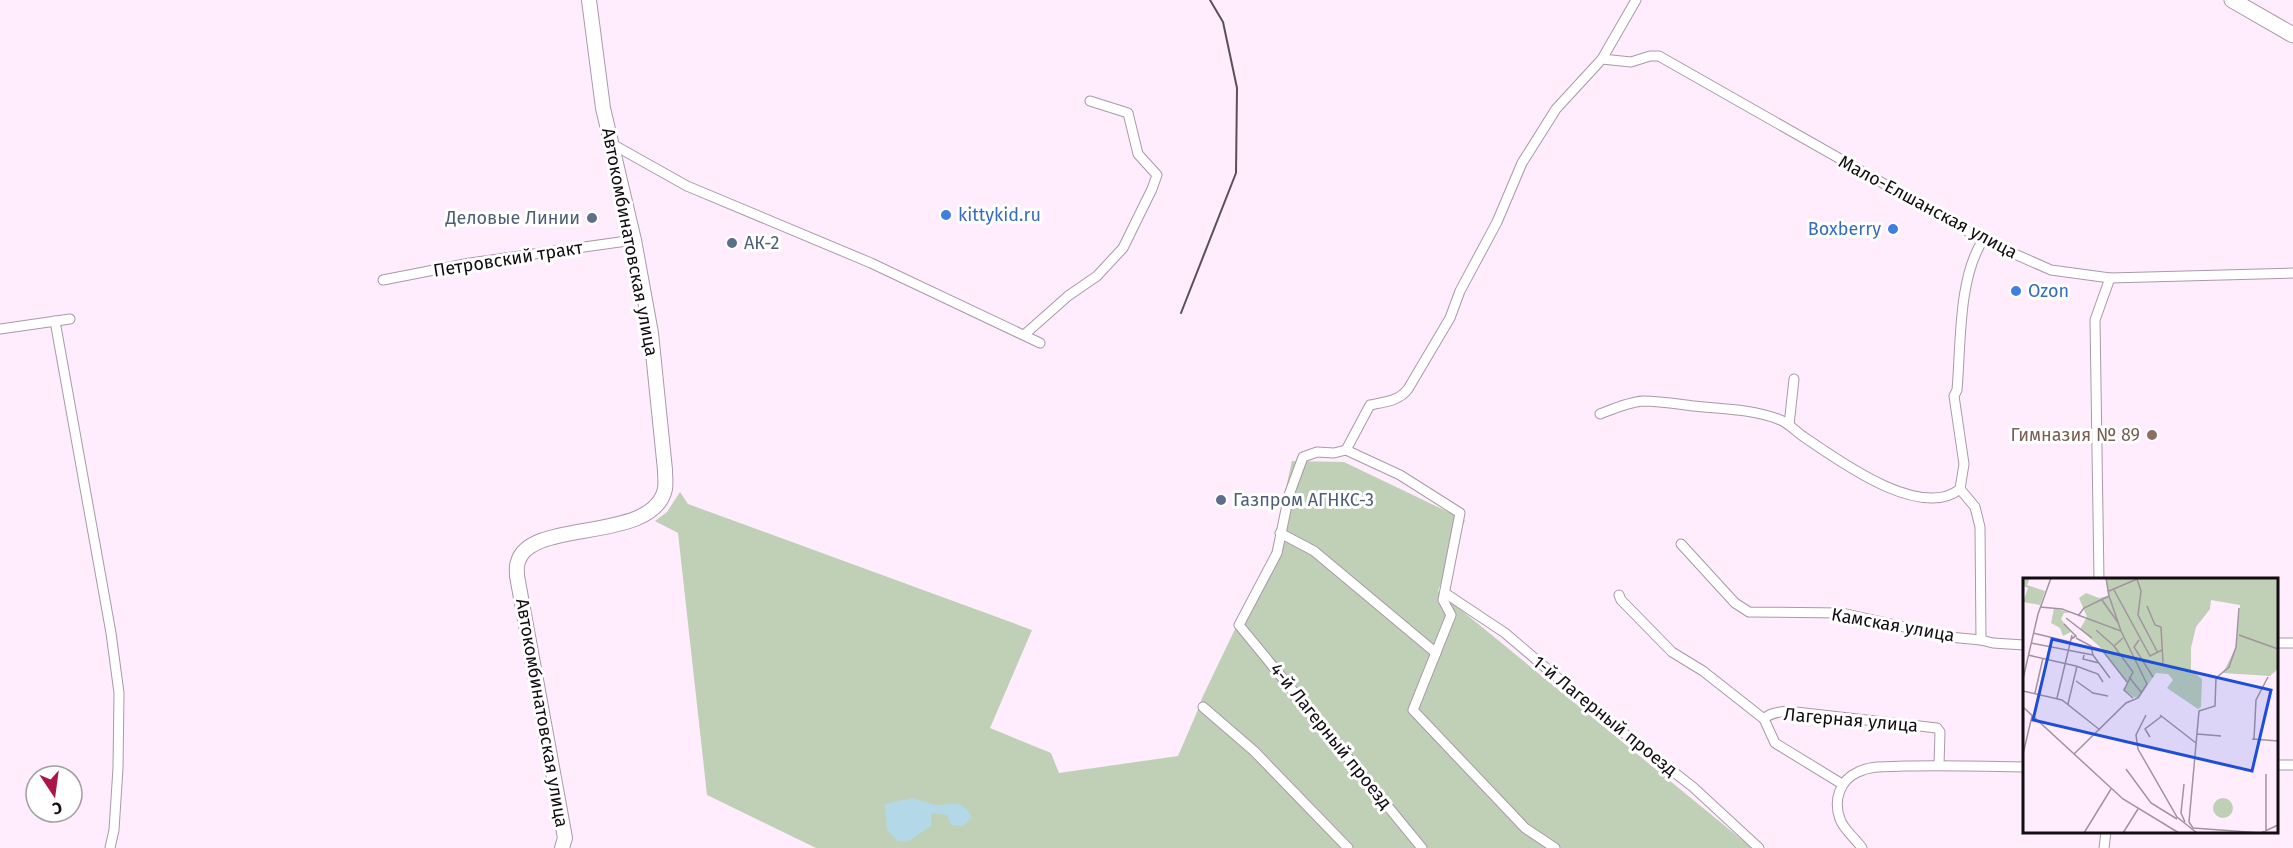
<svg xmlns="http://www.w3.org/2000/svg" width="2293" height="848" viewBox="0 0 2293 848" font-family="'Fira Sans',sans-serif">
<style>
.green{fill:#bfd0b6}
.water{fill:#b3d9e8}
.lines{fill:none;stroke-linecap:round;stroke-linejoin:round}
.street-casing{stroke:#aa99a9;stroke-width:11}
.secondary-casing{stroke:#aa99a9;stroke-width:16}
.primary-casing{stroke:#aa99a9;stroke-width:17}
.street{stroke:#fff;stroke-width:9}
.secondary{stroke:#fff;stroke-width:14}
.primary{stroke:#fff;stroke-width:15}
.rail{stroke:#595059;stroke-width:2}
.shop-dot{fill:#3f7fe0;stroke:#fff;stroke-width:2}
.service-dot{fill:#5c6f8a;stroke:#fff;stroke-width:2}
.education-dot{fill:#8d6e63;stroke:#fff;stroke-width:2}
.labels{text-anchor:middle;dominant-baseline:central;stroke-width:6;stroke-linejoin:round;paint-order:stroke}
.street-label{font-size:18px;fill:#130d13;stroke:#fff}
.shop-label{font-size:18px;fill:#366cbe;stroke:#fff;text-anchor:start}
.service-label{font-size:18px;fill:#4e5e75;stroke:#fff;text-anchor:start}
.education-label{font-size:18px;fill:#785e54;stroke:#fff;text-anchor:end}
.inset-road{fill:none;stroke:#a193a0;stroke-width:1.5}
.view{fill:#1d4ed8;fill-opacity:0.15;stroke:#1d4ed8;stroke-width:3}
.inset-edge{fill:none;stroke:#130d13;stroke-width:3}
</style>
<rect width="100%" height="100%" fill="#ffedfe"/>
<!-- green -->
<polygon class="green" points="1292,461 1344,462 1465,520 1438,591 1752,848 816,848 707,795 678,533 655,521 667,512 680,492 688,504 1032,630 990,728 1051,753 1059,773 1178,756 1200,705 1202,698 1271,554"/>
<!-- water -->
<path class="water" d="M912 798C920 800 929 804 936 805 954 805 960 798 972 817L963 826 951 825 947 815 931 813V826L907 842 897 841 887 829 885 804Z"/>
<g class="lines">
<!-- street casing -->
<g class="street-casing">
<g id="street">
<polyline points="1602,59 1631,62 1650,56 1659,56 1983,240 2051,270 2110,278 2293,273"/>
<polyline points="612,144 687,186 871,263 1040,343"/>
<polyline points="383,280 470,263 634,240"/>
<polyline points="55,321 111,633 119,693 118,768 114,830 110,848"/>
<polyline points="0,329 70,319"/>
<polyline points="1024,335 1068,296 1097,276 1123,248 1152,189 1157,175 1138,154 1128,113 1090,101"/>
<path d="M1600 414C1613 409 1628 402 1643 401 1660 401 1677 404 1693 406 1722 409 1751 409 1778 419 1789 423 1795 431 1804 437 1838 460 1920 521 1960 489"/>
<polyline points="1789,425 1794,379"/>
<path d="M1346 450 1370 405C1385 402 1399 401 1408 389L1450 318 1460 291 1497 222 1522 163 1556 109 1602 59 1636 0"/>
<polyline points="1280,533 1314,551 1436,653"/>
<polyline points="1681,544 1735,603 1749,612 1842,613 1949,637 1981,640 1993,643 2024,645"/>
<polyline points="2099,580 2095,320 2110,278"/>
<polyline points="1445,593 1505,633 1607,720 1693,787 1759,848"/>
<polyline points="1619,595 1621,600 1672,652 1703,671 1764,719 1775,743 1842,784"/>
<path d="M1981 640 1980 527 1975 507 1960 489 1964 464 1954 396 1957 390C1961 345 1958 278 1983 240"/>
<polyline points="2276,643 2293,643"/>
<polyline points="1203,707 1254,751 1348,848"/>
<path d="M1764 719C1769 713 1779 712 1787 711L1937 728 1940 732 1939 765"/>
<polyline points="2276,765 2293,765"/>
<polyline points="1422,848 1239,625 1277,553 1289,495 1303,457 1317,452 1334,453 1346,450 1400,475 1460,513 1443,600 1451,615 1413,710 1525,828 1555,848"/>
<path d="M1862 848C1856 839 1843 829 1840 819 1833 800 1840 780 1858 772 1872 765 1889 767 1904 766 1944 765 1984 766 2024 767"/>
<polyline points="2104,848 2106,832"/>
</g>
</g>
<!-- secondary casing -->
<g class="secondary-casing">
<path id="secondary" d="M562 848 565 838 517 576C517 571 516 566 518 562 529 518 653 544 665 489 666 483 665 476 665 470L651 333 634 240 603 108 589 0"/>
</g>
<!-- primary casing -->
<g class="primary-casing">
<polyline id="primary" points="2232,0 2293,35"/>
</g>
<!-- street -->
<use href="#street" class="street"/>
<!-- secondary -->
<use href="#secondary" class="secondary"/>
<!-- primary -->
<use href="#primary" class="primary"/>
<!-- rail -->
<polyline class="rail" points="1181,313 1236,173 1237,88 1223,22 1210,0"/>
</g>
<!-- markers -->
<g class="shop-dot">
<circle cx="946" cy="215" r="6"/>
<circle cx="1893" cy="229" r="6"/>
<circle cx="2016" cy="291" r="6"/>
</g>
<g class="service-dot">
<circle cx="592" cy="218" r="6"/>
<circle cx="732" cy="243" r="6"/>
<circle cx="1221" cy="500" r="6"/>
</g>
<circle class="education-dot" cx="2152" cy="435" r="6"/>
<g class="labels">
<!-- street labels -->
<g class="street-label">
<text transform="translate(1928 207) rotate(28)">Мало-Елшанская улица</text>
<text transform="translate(630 242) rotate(79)">Автокомбинатовская улица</text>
<text transform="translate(508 259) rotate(-9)">Петровский тракт</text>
<text transform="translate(1893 625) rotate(10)">Камская улица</text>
<text transform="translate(542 713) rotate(80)">Автокомбинатовская улица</text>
<text transform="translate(1605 716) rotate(39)">1-й Лагерный проезд</text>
<text transform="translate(1851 720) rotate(5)">Лагерная улица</text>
<text transform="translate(1331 736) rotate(51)">4-й Лагерный проезд</text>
</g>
<!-- shop labels -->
<g class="shop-label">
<text x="958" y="215">kittykid.ru</text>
<text x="1881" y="229" text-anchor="end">Boxberry</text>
<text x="2028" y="291">Ozon</text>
</g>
<!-- service labels -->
<g class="service-label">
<text x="580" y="218" text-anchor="end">Деловые Линии</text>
<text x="744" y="243">АК-2</text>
<text x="1233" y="500">Газпром АГНКС-3</text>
</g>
<!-- education labels -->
<g class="education-label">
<text x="2140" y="435">Гимназия № 89</text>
</g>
</g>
<!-- overview -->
<g transform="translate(2023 578)">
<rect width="255" height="255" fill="#ffedfe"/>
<path d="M0 0H7L4 7 22 13 17 27 0 24 5 10 0 8ZM83 0H255V91L247 98 200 95 213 69 217 27 188 22 187 31 173 49 168 70V92L179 101 178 129 175 131 144 110 150 102 145 96 133 95 116 120 111 119 100 111 105 105 79 71 57 51 64 39 56 20 63 15 76 20 85 18ZM31 30 47 35H41L38 41 48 54 40 58 37 50 28 45ZM190 230a10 10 0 1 1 20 0a10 10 0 1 1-20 0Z" fill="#bfd0b6"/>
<path class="inset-road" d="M91 12 127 78 139 72M86 13 114 1 118 13 115 37 135 75M86 18 98 53M79 22 96 46M124 28 132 47 138 49 140 85M17 29 39 31 98 53 124 106 115 120 103 125 51 176M55 38 61 30 86 18 83 0M43 40 69 60M41 46 53 58 48 61M73 52 91 68M10 55 47 64M216 57 255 71M53 60 68 68 70 77M100 60 91 68 110 94 101 112 110 120M116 62 111 69 130 99M8 65 70 77 87 100M69 69 79 72 104 104M5 77 53 88 75 96 80 104M61 77 60 81 76 85M106 99 118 114M0 101 15 36 28 0M53 103 70 115 85 118M0 113 39 122 77 152M12 115 20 80M34 120 49 57M45 126 54 88M0 129 100 221 156 255M123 137 113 157 115 171 154 239 174 255M137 137 173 165M174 156 198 158M127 159 122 151 139 138M229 161 255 163M231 161 233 122 245 99M0 176 9 138M103 191 128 225 154 241M161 206 158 235 162 244M170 250 166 244 176 133 192 128 193 100 206 89 213 69 216 30M170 250 238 255 255 247M243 253V196M61 255 88 211M100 255 115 231"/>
<path class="view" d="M29 61 248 112 229 193 10 142Z"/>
<rect width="255" height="255" class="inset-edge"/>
</g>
<!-- north arrow -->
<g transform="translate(54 794) rotate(167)"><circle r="28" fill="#ffffff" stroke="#a19ea1" stroke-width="1.5"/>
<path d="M0-4.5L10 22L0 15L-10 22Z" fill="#aa1646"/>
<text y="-9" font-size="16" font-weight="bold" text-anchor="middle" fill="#130d13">С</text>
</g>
</svg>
